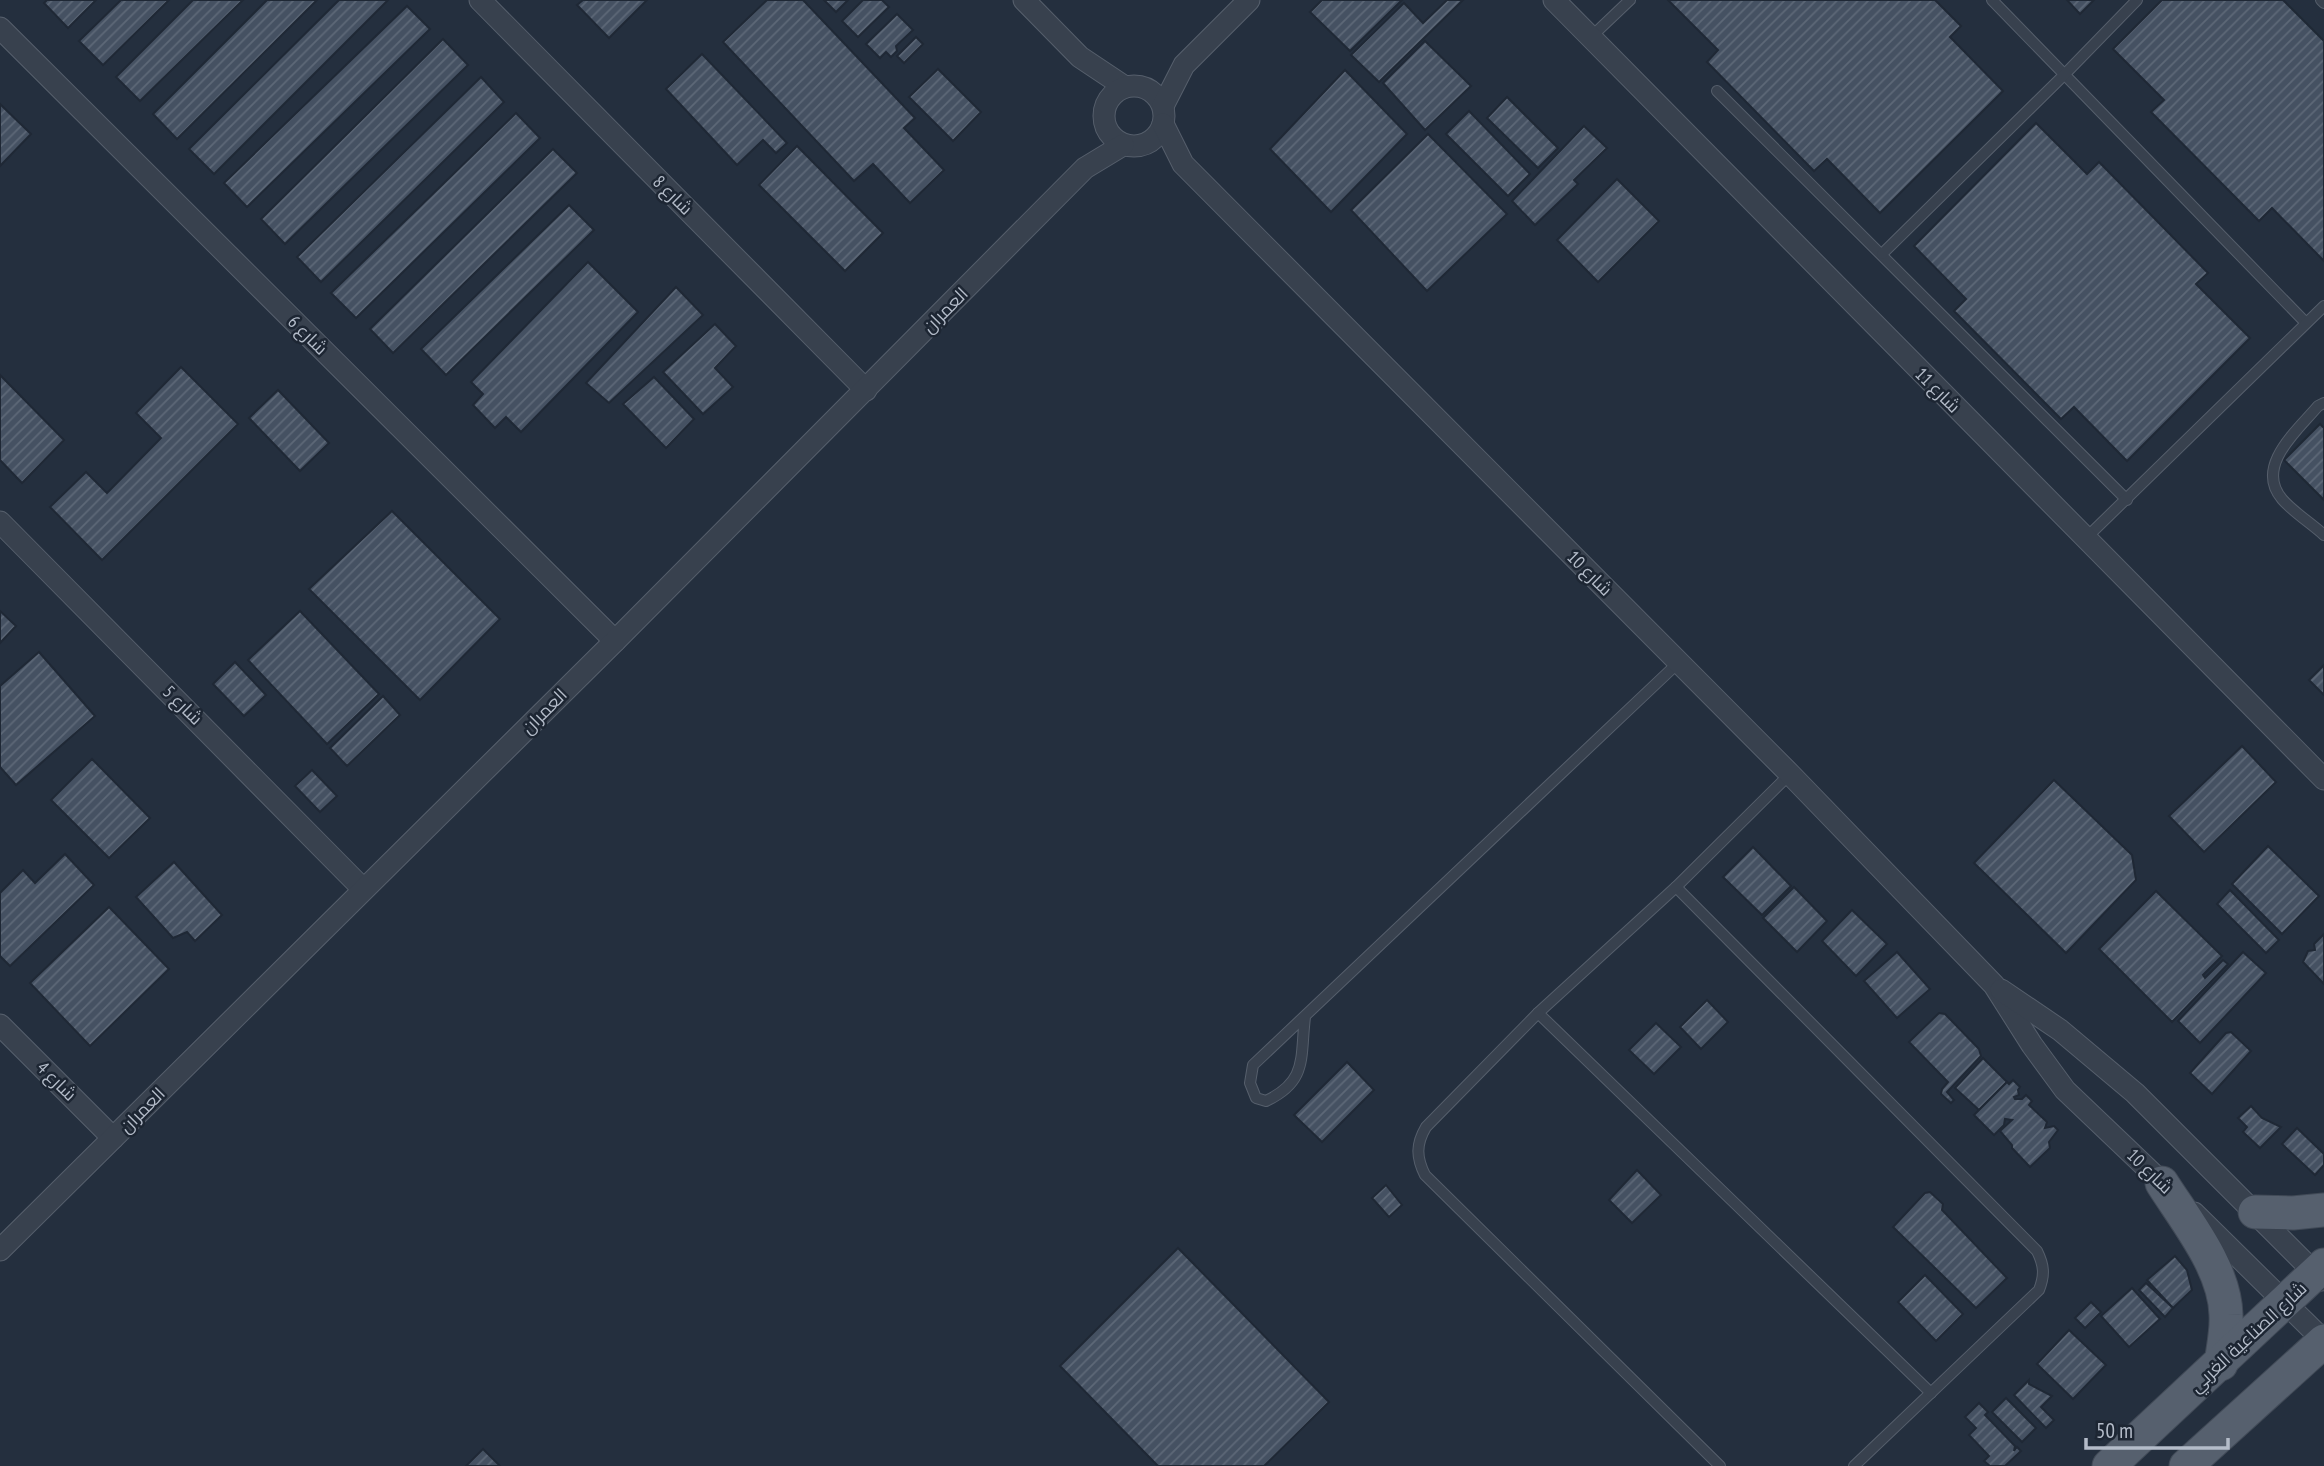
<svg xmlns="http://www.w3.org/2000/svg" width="2324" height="1466" viewBox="0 0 2324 1466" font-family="'PT Sans Narrow',Cairo,sans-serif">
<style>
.building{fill:url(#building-hatch);stroke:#1f2835;stroke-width:2}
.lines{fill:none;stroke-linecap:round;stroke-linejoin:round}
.lane-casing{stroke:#565f6c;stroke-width:12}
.street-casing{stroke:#565f6c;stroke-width:23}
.primary-casing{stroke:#414a57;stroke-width:35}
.lane{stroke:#38414e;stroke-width:10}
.street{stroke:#38414e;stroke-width:21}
.primary{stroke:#56606e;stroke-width:33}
.labels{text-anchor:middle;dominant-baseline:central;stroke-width:5;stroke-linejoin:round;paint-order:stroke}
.street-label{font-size:18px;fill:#b4bcc9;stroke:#1d2633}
</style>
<defs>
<pattern id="building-hatch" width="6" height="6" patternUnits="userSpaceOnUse" patternTransform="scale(1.75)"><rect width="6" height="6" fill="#455162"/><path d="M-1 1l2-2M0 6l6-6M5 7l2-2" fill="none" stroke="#5d6877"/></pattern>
</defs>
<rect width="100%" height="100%" fill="#242f3e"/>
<!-- building -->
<g class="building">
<polygon points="47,0 96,0 68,28 44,3"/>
<polygon points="121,0 169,0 103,65 79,41"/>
<polygon points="193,0 243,0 140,101 116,77"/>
<polygon points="267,0 317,0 177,139 153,114"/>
<polygon points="339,0 388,0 214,174 189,149"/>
<polygon points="583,0 647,0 609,38 577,5"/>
<polygon points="767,0 803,0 915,118 904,128 944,170 910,203 873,164 854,181 723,42"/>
<polygon points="824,0 848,0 836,12"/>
<polygon points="863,0 882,0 889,7 858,37 842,21"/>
<polygon points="1322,0 1402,0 1350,51 1310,12"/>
<polygon points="1447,0 1463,0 1379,82 1351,55 1404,3 1423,23"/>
<polygon points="1668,0 1935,0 1961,26 1950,37 2003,91 1880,213 1827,159 1814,171 1707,62 1718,50"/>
<polygon points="2067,0 2094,0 2080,14"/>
<polygon points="2162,0 2283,0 2324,41 2324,261 2272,208 2259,221 2151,112 2164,100 2113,49"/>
<polygon points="407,6 430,29 247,207 224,183"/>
<polygon points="897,14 913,30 896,46 897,51 891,57 886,52 880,58 866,44"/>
<polygon points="916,37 923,44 904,63 897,56"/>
<polygon points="443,39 468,65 285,244 261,219"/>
<polygon points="1425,41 1471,86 1425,130 1383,83"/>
<polygon points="702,54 787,143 776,153 763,140 737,165 666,89"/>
<polygon points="938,69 981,112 953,141 909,97"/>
<polygon points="1345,70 1407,134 1331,212 1270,149"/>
<polygon points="481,77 504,102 321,282 297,257"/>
<polygon points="1507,97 1558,148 1538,168 1487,118"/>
<polygon points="0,104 31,134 0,166"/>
<polygon points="1469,111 1530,174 1508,196 1446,134"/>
<polygon points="516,113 540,138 356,318 331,293"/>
<polygon points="2036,123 2087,174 2099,162 2208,273 2196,284 2250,338 2127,461 2074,407 2061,419 1954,311 1966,299 1914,246"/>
<polygon points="1584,126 1607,148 1574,180 1578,184 1535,225 1512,201"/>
<polygon points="1428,134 1507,214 1427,291 1351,210"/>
<polygon points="797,146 883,233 845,271 759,185"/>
<polygon points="553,149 577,173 393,353 370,329"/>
<polygon points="1617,179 1659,221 1598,282 1557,240"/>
<polygon points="569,205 594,230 446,375 421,349"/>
<polygon points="588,262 638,312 521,432 506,417 495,428 473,405 483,394 471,382"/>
<polygon points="676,287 703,315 609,403 586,383"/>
<polygon points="715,324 736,346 715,368 733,387 703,414 663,372"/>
<polygon points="181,367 238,424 102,560 50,507 86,472 107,493 161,438 136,413"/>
<polygon points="0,375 64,440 22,483 0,460"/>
<polygon points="654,377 694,419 666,448 623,404"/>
<polygon points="278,390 329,443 300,471 249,418"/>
<polygon points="2320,424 2324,428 2324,500 2284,460"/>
<polygon points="392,511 500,619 420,700 309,589"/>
<polygon points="0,611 16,626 0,643"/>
<polygon points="300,611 379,694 327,744 248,660"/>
<polygon points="39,652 95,716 16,785 0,767 0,686"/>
<polygon points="235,662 266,695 244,716 213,684"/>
<polygon points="2324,665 2324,695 2309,680"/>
<polygon points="383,696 400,715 347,766 330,748"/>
<polygon points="2242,746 2276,782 2204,852 2169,816"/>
<polygon points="92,759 150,818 109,858 51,800"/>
<polygon points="312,770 337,796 320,812 295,786"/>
<polygon points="2054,780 2132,855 2136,880 2066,953 1974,863"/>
<polygon points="2268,846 2319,896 2282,934 2232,884"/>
<polygon points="1753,847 1791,886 1762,915 1723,877"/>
<polygon points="65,854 94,885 10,966 0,956 0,893 23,870 35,883"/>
<polygon points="174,862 222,915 195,941 187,932 173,938 136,897"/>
<polygon points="1794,887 1827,921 1797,952 1763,918"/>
<polygon points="2230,890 2279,940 2266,953 2217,904"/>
<polygon points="2156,891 2222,956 2203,975 2205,978 2223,960 2228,964 2172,1022 2099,949"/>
<polygon points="109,907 169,969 90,1046 30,983"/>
<polygon points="1852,910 1887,944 1856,976 1822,941"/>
<polygon points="2324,934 2324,984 2303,962 2308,951 2315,950 2314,944"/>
<polygon points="1897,952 1930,989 1897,1018 1864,981"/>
<polygon points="2243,952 2266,973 2200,1043 2178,1021"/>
<polygon points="1707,1000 1728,1022 1701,1049 1680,1027"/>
<polygon points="1939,1013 1945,1014 1979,1049 1981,1056 1947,1092 1954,1100 1951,1103 1941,1094 1942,1089 1948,1082 1909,1042"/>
<polygon points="1656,1023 1681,1047 1654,1074 1629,1050"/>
<polygon points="2231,1032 2251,1051 2212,1094 2190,1073 2226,1033"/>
<polygon points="1983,1058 2007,1082 1979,1110 1955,1088"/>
<polygon points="1347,1062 1374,1090 1322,1142 1294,1115"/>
<polygon points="2013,1080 2020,1087 2018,1090 2019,1095 2014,1097 2015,1099 2022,1099 2026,1095 2032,1101 2029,1105 2047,1122 2045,1128 2054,1126 2058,1130 2049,1142 2050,1148 2030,1167 2012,1148 2012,1145 2000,1131 2012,1120 2005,1119 2004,1125 1994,1135 1974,1115 2007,1082 2009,1084"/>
<polygon points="2251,1106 2262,1118 2281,1127 2260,1148 2243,1132 2247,1127 2238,1118"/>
<polygon points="2297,1128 2324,1154 2324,1165 2315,1175 2282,1144"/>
<polygon points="1637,1170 1661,1195 1632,1223 1609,1200"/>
<polygon points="1386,1185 1402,1205 1389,1217 1372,1198"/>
<polygon points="1930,1192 1943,1204 1942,1210 2007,1278 1976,1308 1893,1227 1925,1193"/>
<polygon points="1178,1248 1329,1402 1264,1466 1158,1466 1060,1366"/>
<polygon points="2175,1256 2187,1270 2192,1290 2173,1308 2147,1280"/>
<polygon points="1925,1275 1963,1314 1936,1341 1898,1302"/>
<polygon points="2146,1283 2173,1308 2165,1317 2139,1290"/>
<polygon points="2132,1288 2160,1319 2129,1347 2101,1316"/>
<polygon points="2091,1302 2101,1312 2085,1328 2075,1318"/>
<polygon points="2069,1330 2106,1365 2073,1399 2037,1364"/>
<polygon points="2029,1380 2029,1384 2052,1396 2041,1407 2054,1420 2046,1428 2014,1395"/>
<polygon points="2006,1398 2036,1428 2022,1442 1992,1412"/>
<polygon points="1979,1403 1988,1412 1985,1415 2015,1446 2014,1451 2017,1447 2021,1451 2005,1466 1990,1466 1984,1461 1989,1456 1969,1435 1976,1428 1965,1417"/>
<polygon points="483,1449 500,1466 466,1466"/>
</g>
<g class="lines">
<!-- lane casing -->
<g class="lane-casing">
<g id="lane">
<polyline points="1992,0 2306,323"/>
<polyline points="2321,0 2324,3"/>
<polyline points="1590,38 1630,0"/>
<polyline points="1717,91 2127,500"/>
<polyline points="1882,254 2064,75 2137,0"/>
<path d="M2324 403 2318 406C2298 430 2254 466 2282 499 2293 512 2311 523 2324 535"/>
<polyline points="2085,539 2324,306"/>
<path d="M1676 887 2037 1251C2044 1265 2045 1275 2039 1290L1854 1466"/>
<polyline points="1538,1013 1931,1393"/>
<path d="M1305 1017C1300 1058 1308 1081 1266 1101L1256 1098 1250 1083 1253 1065 1679 662"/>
<path d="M1720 1466 1425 1175C1416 1157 1416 1144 1426 1127L1538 1013 1676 887 1790 774"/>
</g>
</g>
<!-- street casing -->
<g class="street-casing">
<g id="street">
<polyline points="480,0 866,390"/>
<polyline points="1024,0 1080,57 1125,87"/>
<polyline points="1554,0 2324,779"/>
<polyline points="0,28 615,641"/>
<circle cx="1134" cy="116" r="30"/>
<polyline points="1163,106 1184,65 1249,0"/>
<polyline points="1163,124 1183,164 1790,774 1994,985 2032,1045 2065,1090 2171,1191"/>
<polyline points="0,522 363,889"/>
<polyline points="2001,990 2060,1030 2135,1093 2322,1280"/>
<polyline points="0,1025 113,1138"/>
<polyline points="2194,1213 2324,1341"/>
<polyline points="0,1250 615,641 1085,168 1123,145"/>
</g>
</g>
<!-- primary casing -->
<g class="primary-casing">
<g id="primary">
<path d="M2162 1183C2186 1221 2225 1268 2226 1315 2227 1331 2223 1348 2221 1364"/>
<polyline points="2255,1212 2293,1213 2324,1210"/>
<polyline points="2109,1466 2324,1265"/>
<polyline points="2186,1466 2324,1341"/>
</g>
</g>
<!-- lane -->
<use href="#lane" class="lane"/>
<!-- street -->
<use href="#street" class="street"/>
<!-- primary -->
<use href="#primary" class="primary"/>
</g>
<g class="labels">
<!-- street labels -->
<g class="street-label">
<text transform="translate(673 195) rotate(45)">شارع 8</text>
<text transform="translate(945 310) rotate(-45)">العمران</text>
<text transform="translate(308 335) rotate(45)">شارع 6</text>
<text transform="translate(1938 390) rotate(45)">شارع 11</text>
<text transform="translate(1590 573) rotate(45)">شارع 10</text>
<text transform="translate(183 705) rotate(45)">شارع 5</text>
<text transform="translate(544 711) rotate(-45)">العمران</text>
<text transform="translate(57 1081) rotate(45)">شارع 4</text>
<text transform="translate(142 1110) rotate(-45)">العمران</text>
<text transform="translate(2150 1171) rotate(44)">شارع 10</text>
<text transform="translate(2248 1337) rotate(-43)">شارع الصناعية الغربي</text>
</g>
</g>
<!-- scale -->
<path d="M2086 1438v10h142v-10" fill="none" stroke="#b4bcc9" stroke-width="3.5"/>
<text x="2096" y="1438" font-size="21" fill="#b4bcc9" stroke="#1d2633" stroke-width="5" paint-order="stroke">50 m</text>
</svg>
